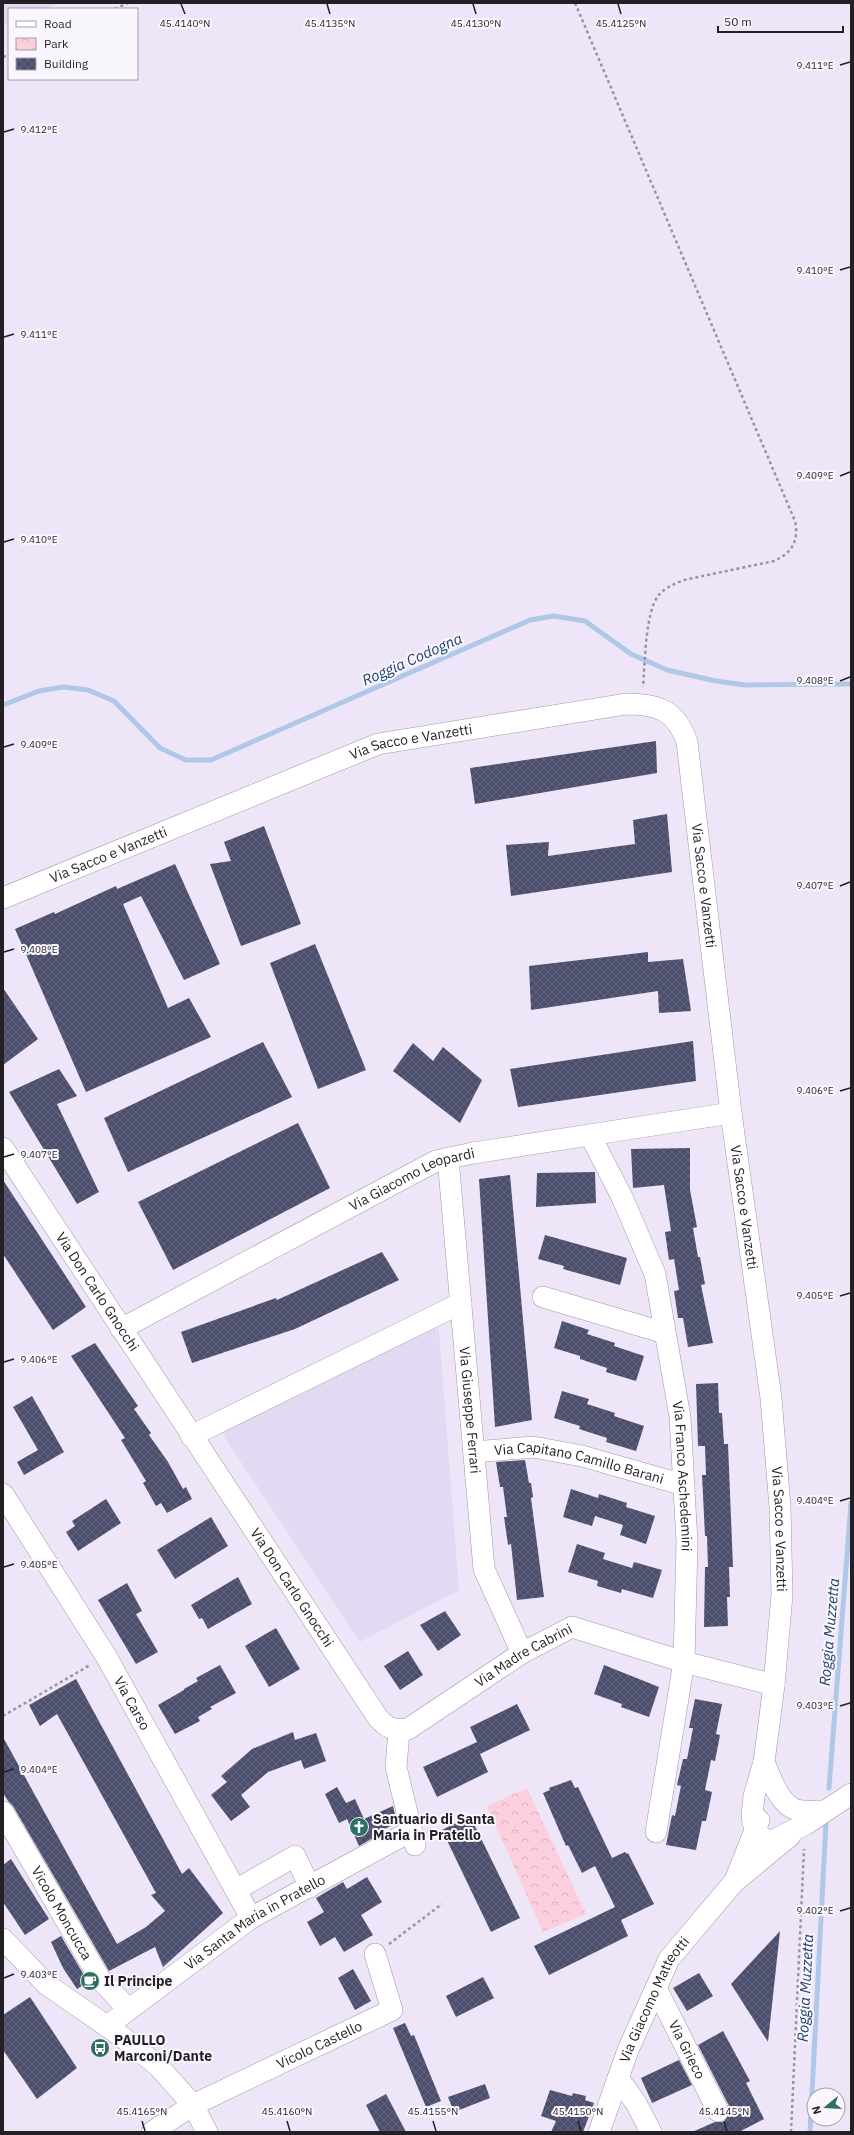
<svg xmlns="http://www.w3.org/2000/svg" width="854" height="2135" viewBox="0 0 854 2135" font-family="'IBM Plex Sans',sans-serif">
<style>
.built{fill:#e4d9f2}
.park{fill:url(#park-crowns)}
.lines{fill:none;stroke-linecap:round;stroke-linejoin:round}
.stream{stroke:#afc8e7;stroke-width:5}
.building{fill:url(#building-cross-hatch)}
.minor-casing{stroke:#9f97a8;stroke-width:22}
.path{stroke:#9993a0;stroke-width:2.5;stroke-dasharray:3 3;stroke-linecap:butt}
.minor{stroke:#fff;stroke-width:21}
.ticks{fill:none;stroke:#221f25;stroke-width:1.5}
.labels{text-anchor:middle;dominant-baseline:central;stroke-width:4;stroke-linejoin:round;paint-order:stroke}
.street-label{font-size:14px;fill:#221f25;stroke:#f9f6fd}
.poi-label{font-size:14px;font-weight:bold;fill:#221f25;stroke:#f9f6fd;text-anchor:start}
.water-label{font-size:15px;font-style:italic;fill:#21436c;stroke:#f9f6fd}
.ticks-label{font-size:10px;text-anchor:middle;fill:#221f25;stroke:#f9f6fd;stroke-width:4;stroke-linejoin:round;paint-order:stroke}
</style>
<defs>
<pattern id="park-crowns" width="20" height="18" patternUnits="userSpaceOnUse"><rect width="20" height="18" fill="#fbcfdc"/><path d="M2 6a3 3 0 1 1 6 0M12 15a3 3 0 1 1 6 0" fill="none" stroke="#d7b1bd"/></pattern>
<pattern id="building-cross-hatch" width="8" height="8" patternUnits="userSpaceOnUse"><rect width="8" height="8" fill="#4c4e6e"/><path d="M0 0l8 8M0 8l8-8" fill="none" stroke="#63647e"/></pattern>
</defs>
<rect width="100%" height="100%" fill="#eee6f8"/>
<!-- built -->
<g class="built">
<polygon points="3,3 60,3 44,9 9,9 9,22 3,25"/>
<polygon points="438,1318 459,1590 360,1642 221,1432"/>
</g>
<!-- park -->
<polygon class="park" points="527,1788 586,1914 543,1932 487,1806"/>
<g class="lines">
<!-- stream -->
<g class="stream">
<polyline points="3,705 39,691 63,687 88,690 114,701 160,748 186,760 211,760 530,620 554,616 585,621 631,654 667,670 716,681 745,685 851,684"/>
<polyline points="829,1788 851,1503"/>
<polyline points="810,2132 826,1822"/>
</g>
</g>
<!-- building -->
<g class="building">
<polygon points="656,741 657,773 475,804 470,768"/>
<polygon points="667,814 672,872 511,896 506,845 549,842 548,856 635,844 633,820"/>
<polygon points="264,826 301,924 241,946 210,864 231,861 224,842"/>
<polygon points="175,864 220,964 184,980 141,896 123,904 168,1008 189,998 211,1037 86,1092 15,929 54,912 55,914 116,886 117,889"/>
<polygon points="315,944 366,1070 318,1089 270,963"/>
<polygon points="648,952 648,962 683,959 691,1011 659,1013 658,991 531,1010 529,966"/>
<polygon points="3,988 38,1039 3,1065"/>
<polygon points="693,1041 696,1081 518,1107 510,1069"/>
<polygon points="263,1042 292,1097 128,1172 104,1118"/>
<polygon points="413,1043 433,1061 443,1047 482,1080 460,1123 393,1071"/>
<polygon points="59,1069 77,1096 57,1104 99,1192 77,1204 9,1092"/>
<polygon points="298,1123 330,1188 173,1270 138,1202"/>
<polygon points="690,1148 690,1190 697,1227 693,1228 698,1257 700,1257 705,1284 701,1285 713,1343 688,1347 683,1318 678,1318 674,1291 679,1290 674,1259 669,1260 665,1232 671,1231 664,1185 633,1188 631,1149"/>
<polygon points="595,1172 596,1203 536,1207 537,1173"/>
<polygon points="510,1175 532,1420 495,1427 479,1179"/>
<polygon points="3,1180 86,1307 53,1330 3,1254"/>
<polygon points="545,1235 627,1258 620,1285 563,1269 564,1266 538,1259"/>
<polygon points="382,1252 399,1280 295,1329 192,1363 181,1332 276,1298 277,1300"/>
<polygon points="562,1321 589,1330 587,1334 615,1343 614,1346 644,1356 636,1381 606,1372 607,1368 580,1359 580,1356 554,1348"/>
<polygon points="95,1343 138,1406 134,1409 151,1433 149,1435 168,1462 183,1489 186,1487 192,1499 167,1513 161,1503 156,1506 143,1483 146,1481 121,1440 125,1438 71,1356"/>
<polygon points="718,1383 719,1413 722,1413 724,1444 728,1444 733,1567 729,1567 730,1597 727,1597 728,1626 704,1627 705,1567 708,1567 707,1536 705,1536 702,1475 706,1475 705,1446 698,1446 696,1384"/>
<polygon points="562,1391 589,1399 587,1404 615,1413 614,1416 644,1426 636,1451 606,1442 607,1438 579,1429 580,1426 554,1418"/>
<polygon points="32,1396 64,1452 24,1475 17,1462 38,1450 13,1407"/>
<polygon points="525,1460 529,1483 531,1483 533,1497 531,1498 544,1597 517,1600 511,1544 508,1545 504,1517 507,1517 503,1487 500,1487 496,1462"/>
<polygon points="571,1489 598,1498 599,1494 627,1503 626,1507 655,1516 646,1544 620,1535 623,1525 595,1516 592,1526 563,1517"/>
<polygon points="106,1499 121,1523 78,1551 66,1532 75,1526 72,1521"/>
<polygon points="211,1517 228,1546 175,1579 157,1550"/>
<polygon points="577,1544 605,1553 603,1559 632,1568 634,1562 662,1570 653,1598 622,1589 621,1593 597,1586 598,1581 568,1572"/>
<polygon points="238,1577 252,1604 208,1629 202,1618 199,1619 191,1605"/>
<polygon points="127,1583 142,1611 136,1614 158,1652 136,1664 98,1600"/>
<polygon points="445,1611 461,1635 438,1651 420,1625"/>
<polygon points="276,1628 300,1669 269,1687 245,1646"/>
<polygon points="408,1651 423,1675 400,1690 384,1666"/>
<polygon points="220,1665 236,1693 210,1707 212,1709 198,1717 200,1721 175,1734 158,1705 184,1690 184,1689 198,1681 196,1678"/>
<polygon points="604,1665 659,1687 649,1717 621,1707 622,1704 594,1694"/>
<polygon points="76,1679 182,1874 189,1868 223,1913 163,1967 155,1947 109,1971 13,1806 8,1801 3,1793 3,1737 117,1944 146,1927 165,1911 151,1895 156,1893 57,1714 40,1726 29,1705"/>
<polygon points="695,1699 722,1704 716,1734 720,1735 715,1761 711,1760 705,1790 712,1792 706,1821 702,1821 696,1850 666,1845 672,1815 675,1816 681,1786 677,1785 683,1759 687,1759 693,1728 689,1728"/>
<polygon points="517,1704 530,1730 480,1754 488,1772 437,1797 423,1767 477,1742 470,1727"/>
<polygon points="293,1732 295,1740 316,1733 326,1761 304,1769 301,1760 268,1772 241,1795 250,1807 231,1821 211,1795 227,1782 221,1776 252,1749"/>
<polygon points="571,1780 575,1788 578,1787 612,1858 625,1852 627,1854 628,1853 654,1904 621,1920 628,1936 549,1975 534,1946 615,1907 595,1866 582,1873 568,1845 566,1846 543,1793 550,1790 549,1788"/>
<polygon points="337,1787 346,1803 355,1799 364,1819 393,1806 397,1823 372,1835 373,1838 359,1846 347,1819 339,1823 325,1794"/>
<polygon points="470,1816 520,1918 491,1932 442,1830"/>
<polygon points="11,1859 49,1919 25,1935 3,1902 3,1865"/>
<polygon points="367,1877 382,1902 361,1915 373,1935 344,1952 335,1937 320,1946 307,1922 324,1912 316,1898 343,1882 347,1889"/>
<polygon points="780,1931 768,2042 731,1984"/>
<polygon points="61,1936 88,1982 77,1989 63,1968 51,1942"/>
<polygon points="353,1969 371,2001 355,2010 338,1978"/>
<polygon points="699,1973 713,1996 687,2011 673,1988"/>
<polygon points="483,1977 494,1998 456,2017 446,1996"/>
<polygon points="30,1997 77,2068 37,2099 3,2050 3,2015"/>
<polygon points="405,2023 411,2036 414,2035 441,2101 426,2107 393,2028"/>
<polygon points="723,2031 750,2081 746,2083 764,2119 739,2132 692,2132 715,2122 724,2122 730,2112 729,2106 698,2045"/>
<polygon points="679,2060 692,2085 652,2103 641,2078"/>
<polygon points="485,2084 490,2098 454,2112 448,2097"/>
<polygon points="550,2090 572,2096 573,2093 586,2096 585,2100 594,2103 583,2132 551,2132 556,2121 541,2116"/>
<polygon points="386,2094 406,2132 380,2132 366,2105"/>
</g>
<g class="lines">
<!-- minor casing -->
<g class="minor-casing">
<g id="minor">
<path id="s1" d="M3 898 378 744 626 704C658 704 676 710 687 742L731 1113 771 1398 780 1507 782 1595 774 1685 764 1762 754 1796 752 1815 753 1823 760 1836 767 1840H774L806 1824 851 1794"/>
<path id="s2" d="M590 1135 622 1197 655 1274 680 1417 687 1542 684 1662 656 1832"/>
<path id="s3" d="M3 1148 378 1718C387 1728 394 1731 408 1729L522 1653 572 1627 684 1662 774 1685"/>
<path id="s4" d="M448 1158 484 1569 522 1653"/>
<polyline points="543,1297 665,1333"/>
<path id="s5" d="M121 1329 436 1161 473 1153 731 1113"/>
<polyline points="191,1436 461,1303"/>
<path id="s6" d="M474 1452 533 1447 582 1456 684 1485"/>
<path id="s7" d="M3 1494 106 1656 251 1918"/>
<polyline points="399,1731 396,1767 415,1845"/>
<path d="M764 1762C771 1778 779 1805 797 1810 805 1812 815 1811 823 1811"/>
<path id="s8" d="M3 1812 100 1979 128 2009"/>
<polyline points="736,1878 759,1820"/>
<polyline points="236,1890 295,1856 310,1887"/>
<polyline points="3,1939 46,1984 121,2036 158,2066 193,2105 207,2132"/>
<path id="s9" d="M656 1988 718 2111"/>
<path id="s10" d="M107 2026 251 1918 411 1831"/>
<polyline points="618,2078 636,2103 651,2132"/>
<path id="s11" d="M152 2132 193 2105 392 2010 375 1954"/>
<path id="s12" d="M599 2132 628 2050 669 1959 734 1882 790 1836"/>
</g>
</g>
<!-- path -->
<g class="path">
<path d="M575 3 795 521C799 541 792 553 774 561L684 580C674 584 664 588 658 596 645 614 645 664 643 687"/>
<polyline points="115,9 128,3"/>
<polyline points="3,57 9,55"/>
<polyline points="3,1716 90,1665"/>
<polyline points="389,1944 442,1904"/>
<polyline points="791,2132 804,1849"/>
</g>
<!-- minor -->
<use href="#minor" class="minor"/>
</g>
<!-- ticks -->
<path class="ticks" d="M181 4 185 14M327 4 330 14M473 4 476 14M618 4 621 14M840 65 850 62M4 132 14 129M840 270 850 267M4 337 14 334M840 476 850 472M4 542 14 539M840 681 850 677M4 747 14 744M840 886 850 882M4 952 14 949M840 1091 850 1088M4 1157 14 1154M840 1296 850 1293M4 1362 14 1359M840 1501 850 1498M4 1567 14 1564M840 1706 850 1703M4 1772 14 1769M840 1911 850 1908M4 1978 14 1974M142 2121 145 2131M287 2121 290 2131M433 2121 436 2131M578 2121 581 2131M724 2121 727 2131"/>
<!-- icons -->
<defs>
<g id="church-disc" transform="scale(1)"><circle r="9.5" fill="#2e7163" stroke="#f9f6fd"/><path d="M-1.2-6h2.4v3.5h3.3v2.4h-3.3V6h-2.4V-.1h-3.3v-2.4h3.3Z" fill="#fff"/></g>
<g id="cafe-disc" transform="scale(1)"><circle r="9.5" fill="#2e7163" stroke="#f9f6fd"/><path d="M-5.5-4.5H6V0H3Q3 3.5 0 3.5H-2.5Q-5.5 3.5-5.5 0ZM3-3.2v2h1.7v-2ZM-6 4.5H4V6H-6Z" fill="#fff"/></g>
<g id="bus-disc" transform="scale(1)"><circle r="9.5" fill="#2e7163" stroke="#f9f6fd"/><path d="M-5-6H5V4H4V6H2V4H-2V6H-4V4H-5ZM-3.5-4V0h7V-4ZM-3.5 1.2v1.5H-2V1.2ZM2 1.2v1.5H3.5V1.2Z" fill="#fff"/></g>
</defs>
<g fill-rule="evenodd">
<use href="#church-disc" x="359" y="1827"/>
<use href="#cafe-disc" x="90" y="1981"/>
<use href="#bus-disc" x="100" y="2048"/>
</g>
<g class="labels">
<!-- street labels -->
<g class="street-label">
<text stroke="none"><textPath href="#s1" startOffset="438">Via Sacco e Vanzetti</textPath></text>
<text stroke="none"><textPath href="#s1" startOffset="114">Via Sacco e Vanzetti</textPath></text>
<text stroke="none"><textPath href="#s1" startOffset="880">Via Sacco e Vanzetti</textPath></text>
<text stroke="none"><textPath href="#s5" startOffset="328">Via Giacomo Leopardi</textPath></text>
<text stroke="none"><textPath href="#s1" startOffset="1204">Via Sacco e Vanzetti</textPath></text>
<text stroke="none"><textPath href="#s3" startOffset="172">Via Don Carlo Gnocchi</textPath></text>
<text stroke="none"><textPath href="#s4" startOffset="253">Via Giuseppe Ferrari</textPath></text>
<text stroke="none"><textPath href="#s6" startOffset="107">Via Capitano Camillo Barani</textPath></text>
<text stroke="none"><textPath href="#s2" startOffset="358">Via Franco Aschedemini</textPath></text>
<text stroke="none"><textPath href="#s1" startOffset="1528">Via Sacco e Vanzetti</textPath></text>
<text stroke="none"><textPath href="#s3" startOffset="526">Via Don Carlo Gnocchi</textPath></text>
<text stroke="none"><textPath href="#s3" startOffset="853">Via Madre Cabrini</textPath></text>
<text stroke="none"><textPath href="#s7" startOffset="246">Via Carso</textPath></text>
<text stroke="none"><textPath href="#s8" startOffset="117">Vicolo Moncucca</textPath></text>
<text stroke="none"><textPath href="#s10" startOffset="181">Via Santa Maria in Pratello</textPath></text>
<text stroke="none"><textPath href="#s12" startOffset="144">Via Giacomo Matteotti</textPath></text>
<text stroke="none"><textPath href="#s11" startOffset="189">Vicolo Castello</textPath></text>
<text stroke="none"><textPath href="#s9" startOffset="69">Via Grieco</textPath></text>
</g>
<!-- poi labels -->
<g class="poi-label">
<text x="373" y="1819">Santuario di Santa<tspan x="373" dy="16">Maria in Pratello</tspan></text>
<text x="104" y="1981">Il Principe</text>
<text x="114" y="2040">PAULLO<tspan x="114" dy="16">Marconi/Dante</tspan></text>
</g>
<!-- water labels -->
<g class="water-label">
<text transform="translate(412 659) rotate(-24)">Roggia Codogna</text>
<text transform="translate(829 1632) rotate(-85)">Roggia Muzzetta</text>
<text transform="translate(805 1988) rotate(-87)">Roggia Muzzetta</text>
</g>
</g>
<g class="ticks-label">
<text x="185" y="27">45.4140°N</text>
<text x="330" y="27">45.4135°N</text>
<text x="476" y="27">45.4130°N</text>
<text x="621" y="27">45.4125°N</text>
<text x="815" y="69">9.411°E</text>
<text x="39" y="133">9.412°E</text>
<text x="815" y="274">9.410°E</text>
<text x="39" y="338">9.411°E</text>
<text x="815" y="479">9.409°E</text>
<text x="39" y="543">9.410°E</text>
<text x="815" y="684">9.408°E</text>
<text x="39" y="748">9.409°E</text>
<text x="815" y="889">9.407°E</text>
<text x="39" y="953">9.408°E</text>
<text x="815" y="1094">9.406°E</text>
<text x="39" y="1158">9.407°E</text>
<text x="815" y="1299">9.405°E</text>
<text x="39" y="1363">9.406°E</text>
<text x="815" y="1504">9.404°E</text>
<text x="39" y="1568">9.405°E</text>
<text x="815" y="1709">9.403°E</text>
<text x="39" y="1773">9.404°E</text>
<text x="815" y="1914">9.402°E</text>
<text x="39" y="1978">9.403°E</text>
<text x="142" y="2115">45.4165°N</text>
<text x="287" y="2115">45.4160°N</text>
<text x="433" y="2115">45.4155°N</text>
<text x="578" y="2115">45.4150°N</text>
<text x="724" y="2115">45.4145°N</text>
</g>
<!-- border -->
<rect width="854" height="2135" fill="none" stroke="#221f25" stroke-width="8"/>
<!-- legend -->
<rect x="8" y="8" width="130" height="72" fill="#f9f6fd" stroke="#a3a0a7"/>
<rect x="16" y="21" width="20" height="6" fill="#ffffff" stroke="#a3a0a7"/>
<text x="44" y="28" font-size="12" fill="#221f25">Road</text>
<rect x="16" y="38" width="20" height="12" fill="url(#park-crowns)" stroke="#a3a0a7"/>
<text x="44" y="48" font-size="12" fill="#221f25">Park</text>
<rect x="16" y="58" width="20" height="12" fill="url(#building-cross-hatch)" stroke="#a3a0a7"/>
<text x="44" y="68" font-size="12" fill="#221f25">Building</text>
<!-- north arrow -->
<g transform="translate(826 2107) rotate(252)"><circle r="19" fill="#f9f6fd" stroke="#a3a0a7"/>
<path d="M0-3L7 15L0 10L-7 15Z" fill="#2e7163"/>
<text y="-6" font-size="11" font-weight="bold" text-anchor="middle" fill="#221f25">N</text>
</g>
<!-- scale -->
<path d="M718 26v6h125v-6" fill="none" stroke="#221f25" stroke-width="2"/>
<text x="724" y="26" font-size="12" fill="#221f25" stroke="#f9f6fd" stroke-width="3" paint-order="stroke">50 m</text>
</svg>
